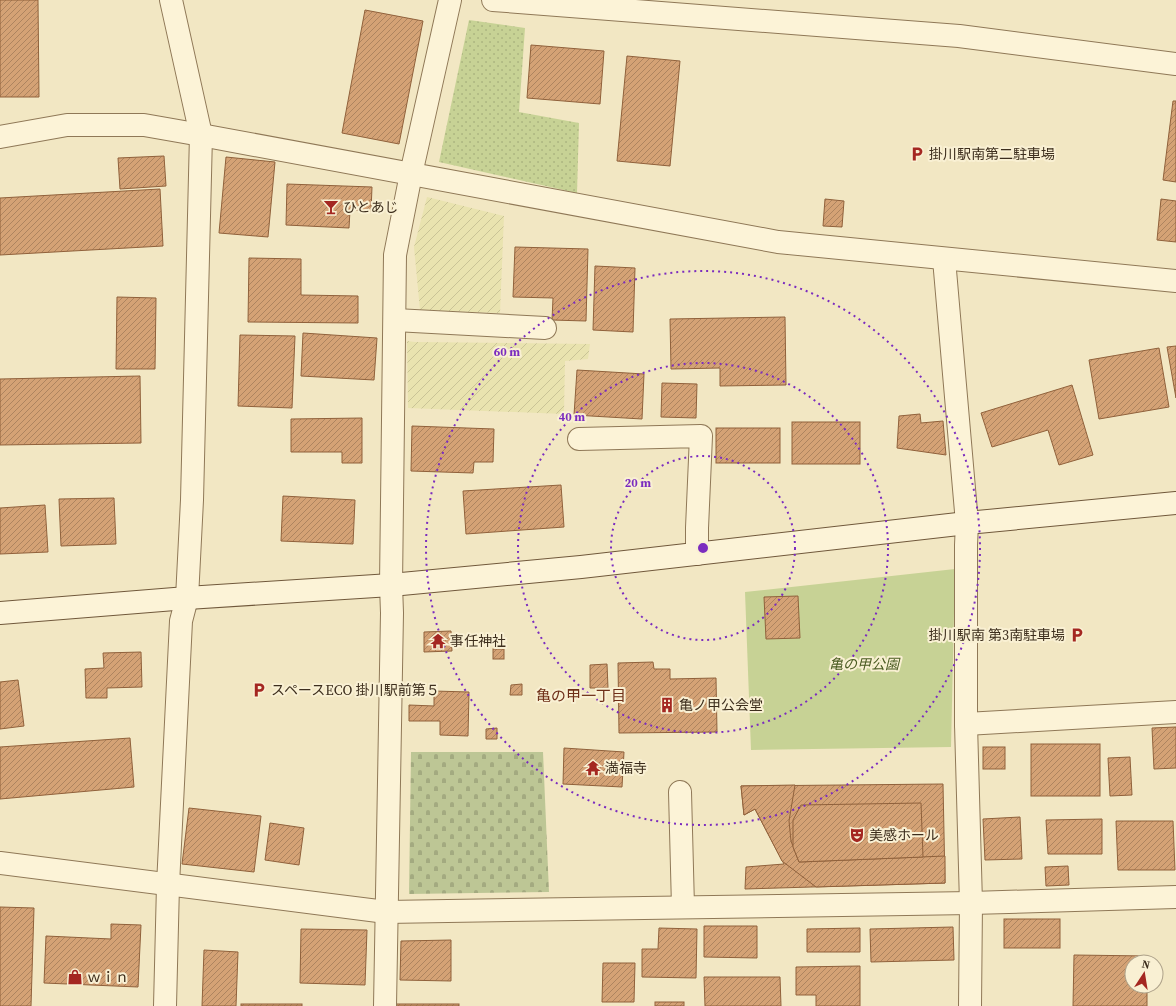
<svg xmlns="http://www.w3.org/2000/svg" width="1176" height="1006" viewBox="0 0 1176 1006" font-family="'Source Serif 4','Noto Sans JP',serif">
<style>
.farmland{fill:url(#farmland-furrows)}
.grass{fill:url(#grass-dots)}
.cemetery{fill:url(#cemetery-stones)}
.green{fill:#c7d295}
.building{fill:url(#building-hatch);stroke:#90613b}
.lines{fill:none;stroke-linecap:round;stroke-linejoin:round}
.street-casing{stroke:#8f7857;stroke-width:24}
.secondary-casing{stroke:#70583b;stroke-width:24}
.street{stroke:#fcf3d7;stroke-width:22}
.secondary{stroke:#fcf3d7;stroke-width:22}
.ring{fill:none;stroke:#7b2cbf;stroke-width:2;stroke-dasharray:2 4}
.labels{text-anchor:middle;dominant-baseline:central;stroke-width:4;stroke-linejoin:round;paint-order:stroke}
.poi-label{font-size:14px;fill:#3d2e1d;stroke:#f9f0d3;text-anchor:start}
.park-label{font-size:14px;font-style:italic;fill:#4a5b21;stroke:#f9f0d3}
.neighbourhood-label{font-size:15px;fill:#6e2f18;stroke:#f9f0d3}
.centre{fill:#7b2cbf;stroke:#f9f0d3;stroke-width:2}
.ring-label{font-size:12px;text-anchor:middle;font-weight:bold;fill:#7b2cbf;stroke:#f9f0d3;stroke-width:4;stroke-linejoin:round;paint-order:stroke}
</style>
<defs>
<pattern id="farmland-furrows" width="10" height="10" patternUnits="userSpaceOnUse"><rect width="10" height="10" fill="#e9e3af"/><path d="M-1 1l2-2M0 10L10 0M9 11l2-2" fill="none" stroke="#c9c396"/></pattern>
<pattern id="grass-dots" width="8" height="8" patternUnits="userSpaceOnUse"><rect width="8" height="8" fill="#c7d295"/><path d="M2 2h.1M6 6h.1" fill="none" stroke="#acb580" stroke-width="1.8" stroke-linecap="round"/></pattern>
<pattern id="cemetery-stones" width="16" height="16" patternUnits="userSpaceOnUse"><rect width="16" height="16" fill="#bdc695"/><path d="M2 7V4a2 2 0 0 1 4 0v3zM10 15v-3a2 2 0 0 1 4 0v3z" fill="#a3aa80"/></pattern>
<pattern id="building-hatch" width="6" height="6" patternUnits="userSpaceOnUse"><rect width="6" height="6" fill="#d4a275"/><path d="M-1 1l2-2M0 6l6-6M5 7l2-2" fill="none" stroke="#ad845f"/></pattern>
</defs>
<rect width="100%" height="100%" fill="#f2e7c3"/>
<!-- farmland -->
<g class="farmland">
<polygon points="427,197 504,216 500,313 420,310 414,247"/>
<polygon points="407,341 415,342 590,344 588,359 565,361 564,414 408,408"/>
</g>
<!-- grass -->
<polygon class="grass" points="469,20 525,28 519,112 579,123 577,193 439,162"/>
<!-- cemetery -->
<polygon class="cemetery" points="411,752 543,752 549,892 409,894"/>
<!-- green -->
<polygon class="green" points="955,569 951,747 751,750 745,592"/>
<!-- building -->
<g class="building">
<polygon points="0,0 38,0 39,97 0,97"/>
<polygon points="365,10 423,21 399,144 342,133"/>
<polygon points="531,45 604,51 600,104 527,98"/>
<polygon points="627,56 680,61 670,166 617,161"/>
<polygon points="1173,101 1176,101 1176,182 1163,180"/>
<polygon points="164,156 166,186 120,189 118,158"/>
<polygon points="226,157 275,162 268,237 219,233"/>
<polygon points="287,184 372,187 371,211 350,210 349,228 286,225"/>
<polygon points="160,189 163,246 0,255 0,198"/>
<polygon points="825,199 844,201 842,227 823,226"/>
<polygon points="1161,199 1176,201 1176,242 1157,240"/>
<polygon points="515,247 588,249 586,321 552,320 553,298 513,297"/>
<polygon points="249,258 301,259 301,295 358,296 358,323 248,322"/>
<polygon points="595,266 635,268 633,332 593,330"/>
<polygon points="117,297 156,298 155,369 116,369"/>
<polygon points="785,317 786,385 720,386 720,368 671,369 670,319"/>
<polygon points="303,333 377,338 374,380 301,376"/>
<polygon points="240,335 295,336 292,408 238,406"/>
<polygon points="1176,346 1176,398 1167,347"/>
<polygon points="1159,348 1169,407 1099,419 1089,360"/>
<polygon points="577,370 644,374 642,419 574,415"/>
<polygon points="140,376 141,443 0,445 0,379"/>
<polygon points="662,383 697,384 696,418 661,417"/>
<polygon points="1072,385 1093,455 1059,465 1048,430 992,447 981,413"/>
<polygon points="920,414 921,423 943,421 946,455 897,448 899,416"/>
<polygon points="362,418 362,463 342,463 342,452 291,452 291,419"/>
<rect x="792" y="422" width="68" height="42"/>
<polygon points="412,426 494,429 493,462 474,462 473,473 411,471"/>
<rect x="716" y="428" width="64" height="35"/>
<polygon points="561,485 564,527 466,534 463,491"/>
<polygon points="283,496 355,500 353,544 281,541"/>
<polygon points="114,498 116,544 61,546 59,499"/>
<polygon points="45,505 48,552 0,554 0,508"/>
<polygon points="798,596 800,638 766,639 764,597"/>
<polygon points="451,631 452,651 424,652 424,632"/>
<rect x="493" y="649" width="11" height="10"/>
<polygon points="141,652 142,687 107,688 107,698 86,698 85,669 104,668 103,653"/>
<polygon points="653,662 654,669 670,669 670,679 716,678 717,732 619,733 618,663"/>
<polygon points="607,664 608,688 590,688 590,665"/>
<polygon points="18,680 24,726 0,729 0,682"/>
<polygon points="522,684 522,695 510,695 511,685"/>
<polygon points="434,691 469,692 468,736 440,735 440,721 409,721 409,705 434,706"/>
<polygon points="1176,727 1176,768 1154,769 1152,728"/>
<polygon points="497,728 497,739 486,739 486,729"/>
<polygon points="130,738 134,787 0,799 0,747"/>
<rect x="1031" y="744" width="69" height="52"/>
<rect x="983" y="747" width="22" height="22"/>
<polygon points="564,748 624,752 622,787 563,784"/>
<polygon points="1130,757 1132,795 1110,796 1108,758"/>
<polygon points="943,784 945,883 745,889 746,867 784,864 755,809 744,815 741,786"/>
<polygon points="795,785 789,821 791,841 799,862 945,856 945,883 816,887 782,861 755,809 744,815 741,786"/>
<polygon points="921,803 923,857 799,862 793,847 793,820 801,805"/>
<polygon points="189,808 261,816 254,872 182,864"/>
<polygon points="1020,817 1022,859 985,860 983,819"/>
<polygon points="1102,819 1102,854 1048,854 1046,820"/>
<polygon points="1116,821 1173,821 1175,870 1118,870"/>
<polygon points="270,823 304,828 299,865 265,860"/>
<polygon points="1068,866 1069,885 1046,886 1045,867"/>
<polygon points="0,907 34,908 31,1006 0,1006"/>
<rect x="1004" y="919" width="56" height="29"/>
<polygon points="111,924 141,925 138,987 44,983 46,936 111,939"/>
<polygon points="704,926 757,926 757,958 704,957"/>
<polygon points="953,927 954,960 871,962 870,929"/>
<polygon points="659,928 697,929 696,978 642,977 642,949 658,949"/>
<polygon points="860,928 860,952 807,952 807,929"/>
<polygon points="301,929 367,930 365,985 300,983"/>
<polygon points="451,940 451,981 400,980 401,941"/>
<polygon points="204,950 238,952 236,1006 202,1006"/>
<polygon points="1074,955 1147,956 1147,962 1132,962 1132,986 1147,986 1147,1006 1073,1006"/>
<polygon points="603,963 635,963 634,1002 602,1002"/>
<polygon points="860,966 860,1006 816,1006 816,995 796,995 796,967"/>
<polygon points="704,977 780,977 781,1006 705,1006"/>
<rect x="655" y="1002" width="29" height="4"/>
<rect x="241" y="1004" width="61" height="2"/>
<rect x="395" y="1004" width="64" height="2"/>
</g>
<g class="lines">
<!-- street casing -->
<g class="street-casing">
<g id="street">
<polyline points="493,0 959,36 1176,64"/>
<polyline points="0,137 67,125 144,125 201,135 778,242 1176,281"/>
<polyline points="944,259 967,523 966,545 966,724 971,903 970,1006"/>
<polyline points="395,320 545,328"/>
<polyline points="579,439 701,436 697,528 697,554"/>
<polyline points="966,724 1176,712"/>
<polyline points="680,792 683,907"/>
<polyline points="0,863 386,912 971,903 1176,897"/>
<polyline points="165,1006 168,885 181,621 187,598 192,500 201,135 171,0"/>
<polyline points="385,1006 392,613 391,585 395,255 411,174 450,0"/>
</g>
</g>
<!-- secondary casing -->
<g class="secondary-casing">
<polyline id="secondary" points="0,613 187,598 391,585 581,567 967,523 1176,503"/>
</g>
<!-- street -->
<use href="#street" class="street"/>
<!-- secondary -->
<use href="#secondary" class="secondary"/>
</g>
<!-- distance rings -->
<g class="ring">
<circle cx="703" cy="548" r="92"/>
<circle cx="703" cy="548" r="185"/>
<circle cx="703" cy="548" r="277"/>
</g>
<!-- icons -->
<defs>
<g id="parking-bare" transform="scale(1.2)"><path d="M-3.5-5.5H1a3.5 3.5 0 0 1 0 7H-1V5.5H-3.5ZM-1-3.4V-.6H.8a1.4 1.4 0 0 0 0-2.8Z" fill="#a42721" stroke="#f9f0d3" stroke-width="2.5" paint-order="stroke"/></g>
<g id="bar-bare" transform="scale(1.2)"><path d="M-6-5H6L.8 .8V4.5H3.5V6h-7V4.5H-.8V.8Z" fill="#a42721" stroke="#f9f0d3" stroke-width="2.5" paint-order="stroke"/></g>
<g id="temple-bare" transform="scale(1.2)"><path d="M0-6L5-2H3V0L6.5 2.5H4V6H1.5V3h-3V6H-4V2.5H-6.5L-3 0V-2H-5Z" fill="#a42721" stroke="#f9f0d3" stroke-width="2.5" paint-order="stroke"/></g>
<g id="building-bare" transform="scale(1.2)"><path d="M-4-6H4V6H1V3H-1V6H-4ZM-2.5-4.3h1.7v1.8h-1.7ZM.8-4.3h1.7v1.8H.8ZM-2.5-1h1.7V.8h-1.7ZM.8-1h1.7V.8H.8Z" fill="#a42721" stroke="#f9f0d3" stroke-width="2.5" paint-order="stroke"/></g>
<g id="theatre-bare" transform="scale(1.2)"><path d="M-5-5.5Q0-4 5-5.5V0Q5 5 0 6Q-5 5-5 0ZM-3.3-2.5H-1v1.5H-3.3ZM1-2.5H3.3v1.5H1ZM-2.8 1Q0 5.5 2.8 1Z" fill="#a42721" stroke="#f9f0d3" stroke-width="2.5" paint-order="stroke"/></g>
<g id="shop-bare" transform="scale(1.2)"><path d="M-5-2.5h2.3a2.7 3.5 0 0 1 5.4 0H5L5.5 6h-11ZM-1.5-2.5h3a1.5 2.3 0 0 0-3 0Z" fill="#a42721" stroke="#f9f0d3" stroke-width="2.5" paint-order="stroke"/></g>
</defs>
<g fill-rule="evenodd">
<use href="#parking-bare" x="917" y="154"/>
<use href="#bar-bare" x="331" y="207"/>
<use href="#parking-bare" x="1077" y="635"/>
<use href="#temple-bare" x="438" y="641"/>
<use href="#parking-bare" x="259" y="690"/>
<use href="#building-bare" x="667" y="705"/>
<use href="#temple-bare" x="593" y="768"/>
<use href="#theatre-bare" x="857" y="835"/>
<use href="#shop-bare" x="75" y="977"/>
</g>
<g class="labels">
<!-- poi labels -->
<g class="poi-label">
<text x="929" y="154">掛川駅南第二駐車場</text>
<text x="343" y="207">ひとあじ</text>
<text x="1065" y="635" text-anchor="end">掛川駅南 第3南駐車場</text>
<text x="450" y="641">事任神社</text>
<text x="271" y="690">スペースECO 掛川駅前第５</text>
<text x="679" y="705">亀ノ甲公会堂</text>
<text x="605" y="768">満福寺</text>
<text x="869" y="835">美感ホール</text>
<text x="87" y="977">ｗｉｎ</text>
</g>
<!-- park labels -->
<g class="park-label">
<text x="864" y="664">亀の甲公園</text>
</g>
<!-- neighbourhood labels -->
<g class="neighbourhood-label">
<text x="581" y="695">亀の甲一丁目</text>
</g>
</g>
<circle cx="703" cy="548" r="6" class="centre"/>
<g class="ring-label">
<text x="507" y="356">60 m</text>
<text x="572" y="421">40 m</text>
<text x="638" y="487">20 m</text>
</g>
<!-- north arrow -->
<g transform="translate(1144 974) rotate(12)"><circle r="19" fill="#f9f0d3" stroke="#aea28a"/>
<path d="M0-3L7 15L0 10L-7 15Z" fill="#a42721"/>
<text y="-6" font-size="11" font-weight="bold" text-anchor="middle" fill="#3d2e1d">N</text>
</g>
</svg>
